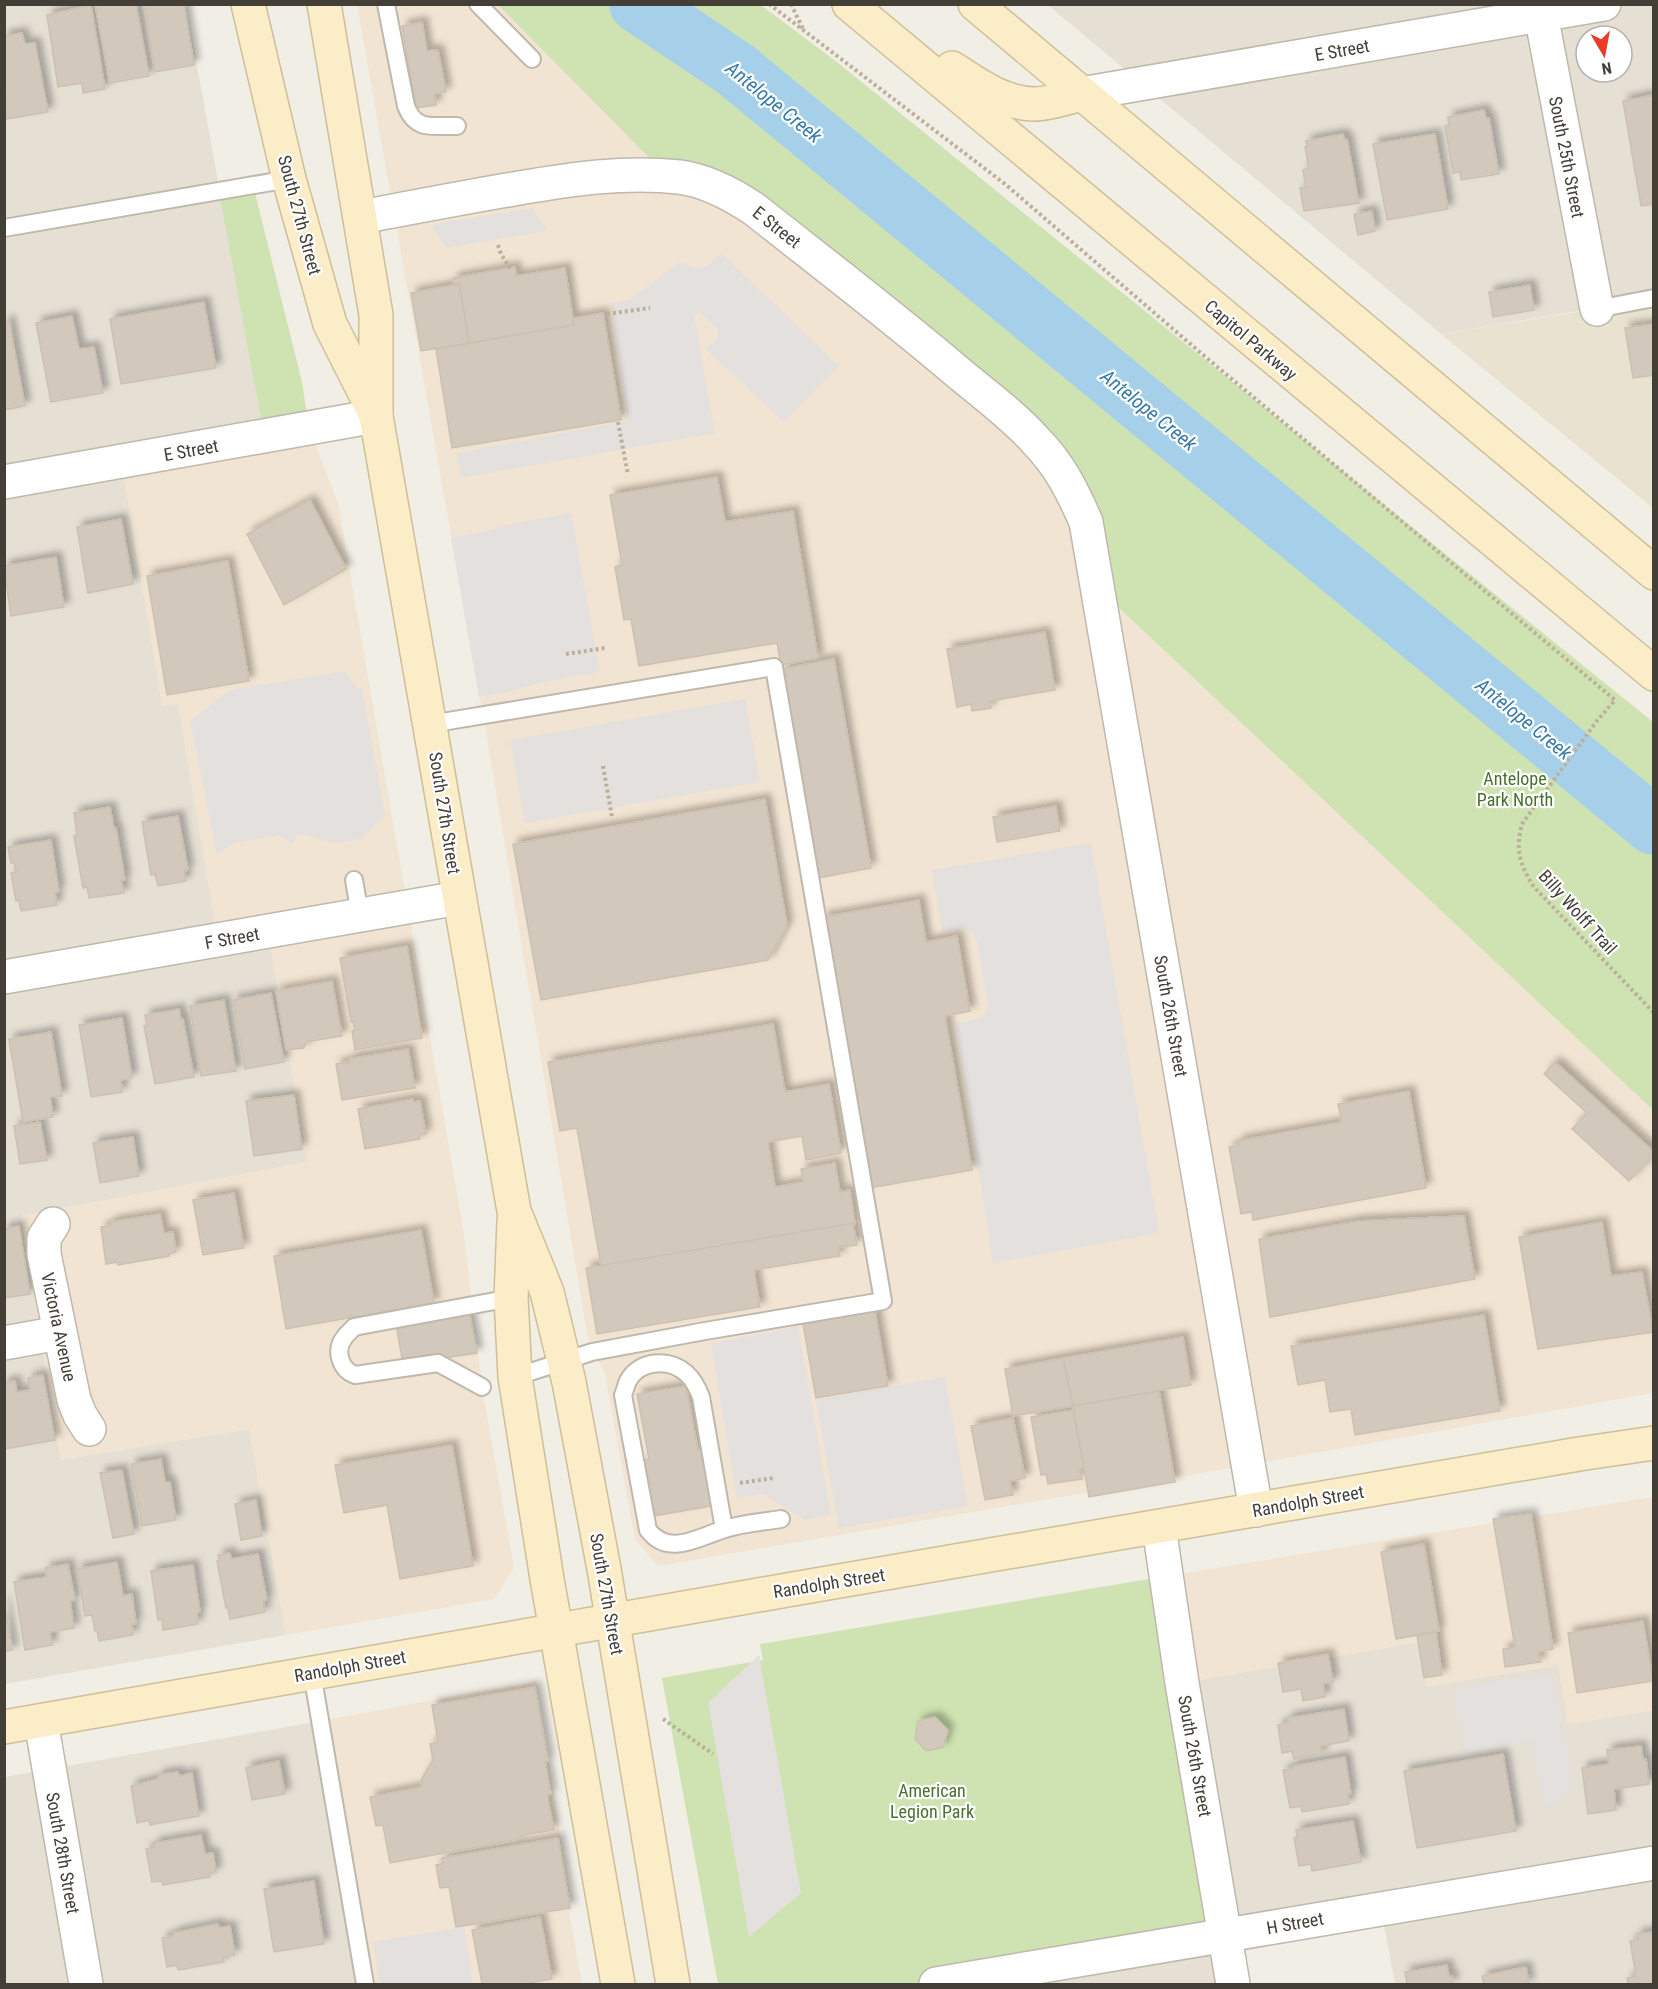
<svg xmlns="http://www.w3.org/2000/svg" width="1658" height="1989" viewBox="0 0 1658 1989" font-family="'Roboto Condensed',sans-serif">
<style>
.residential{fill:#e5dfd4;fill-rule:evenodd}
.commercial{fill:#f2e4d2}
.education{fill:#eae2d0}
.green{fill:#cee3b1}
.parking{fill:#e3e0dd}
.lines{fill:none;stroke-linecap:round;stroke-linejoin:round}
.river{stroke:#a6d0ea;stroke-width:58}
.building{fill:#d2c9bc;stroke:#ccc0b0;stroke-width:1.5;filter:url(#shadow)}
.lane-casing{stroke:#bfb8ac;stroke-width:20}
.street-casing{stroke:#bfb8ac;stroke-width:36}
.secondary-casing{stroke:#cebf98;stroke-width:36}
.path{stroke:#bdb09b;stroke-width:4;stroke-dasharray:3 3;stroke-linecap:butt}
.lane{stroke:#fff;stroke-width:16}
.street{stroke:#fff;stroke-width:33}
.secondary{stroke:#faedc7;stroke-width:33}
.labels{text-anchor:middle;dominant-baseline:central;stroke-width:4.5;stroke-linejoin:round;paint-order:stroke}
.street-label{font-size:18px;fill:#433e36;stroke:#fff}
.park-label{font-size:18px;fill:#48702e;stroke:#fff}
.water-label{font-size:20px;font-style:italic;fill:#377aa7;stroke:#fff}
</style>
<defs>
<filter id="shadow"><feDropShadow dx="5.5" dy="-5.5" stdDeviation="3" flood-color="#0004"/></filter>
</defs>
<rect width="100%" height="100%" fill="#f1eee6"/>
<!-- residential -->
<g class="residential">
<polygon points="5,5 186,5 264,436 162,706 178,704 218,940 268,931 307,1162 21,1216 61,1460 249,1429 286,1635 5,1684"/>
<path d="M1048 5H1653V298L1441 334ZM1586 36H1622V72H1586Z"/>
<polygon points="1419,1642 1427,1686 1558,1665 1568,1724 1653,1710 1653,1984 1395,1984 1381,1908 1225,1934 1233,1984 936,1984 1182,1683"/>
<polygon points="320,1721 365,1984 5,1984 5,1777"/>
</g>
<!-- commercial -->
<g class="commercial">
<polygon points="357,5 498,5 667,176 694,180 1036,440 1098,588 1653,1110 1653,1393 1248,1465 658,1566 635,1539 605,1374 588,1339 483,715"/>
<polygon points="309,428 338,503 464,1234 482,1387 514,1568 494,1599 286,1635 249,1429 61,1460 21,1216 307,1162 268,932 218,941 178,705 162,706 121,462"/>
<polygon points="1653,1497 1653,1710 1568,1724 1558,1665 1426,1686 1419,1642 1182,1683 1167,1576"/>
<polygon points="536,1681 572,1911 569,1912 582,1984 365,1984 320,1721"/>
</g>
<!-- education -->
<polygon class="education" points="1653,298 1653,508 1441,334 1596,309"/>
<!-- green -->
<g class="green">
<polygon points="498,5 761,5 837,62 1653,722 1653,1110 1098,588 1068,483 754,209 667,176"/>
<polygon points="253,185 302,382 309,428 264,436 219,191"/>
<polygon points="1167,1576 1224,1934 936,1984 718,1984 662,1678 763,1660 760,1644"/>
</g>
<!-- parking -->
<g class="parking">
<polygon points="532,208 548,231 446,248 433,227 435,224"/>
<polygon points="721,253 839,366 784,422 706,349 717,338 718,330 699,311 694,316 715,433 461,478 457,453 628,421 611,303 631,299 680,262 692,267 707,267"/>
<polygon points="571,513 600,672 543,682 504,693 479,697 451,538 478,533 515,523"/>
<polygon points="345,671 357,689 362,688 385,816 361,839 332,843 303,834 297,836 292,845 280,835 234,843 217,854 190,721 230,690"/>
<polygon points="745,699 760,782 525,823 510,740"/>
<polygon points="1091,843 1159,1233 993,1263 956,1024 982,1018 986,1014 988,1005 977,941 974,935 965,929 942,932 932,870"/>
<polygon points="798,1326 831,1515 804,1520 763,1494 737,1498 711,1344"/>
<polygon points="945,1377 968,1506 839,1528 816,1400"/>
<polygon points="759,1655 801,1893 749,1937 708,1703"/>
<polygon points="1551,1672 1574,1788 1545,1809 1532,1741 1465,1752 1453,1688"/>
<polygon points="464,1927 473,1984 380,1984 373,1942"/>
</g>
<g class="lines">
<!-- river -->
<polyline class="river" points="638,4 735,69 1654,826"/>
</g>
<!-- building -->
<g class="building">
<polygon points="95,4 136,4 149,76 110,83"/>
<polygon points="144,4 184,4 194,65 155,72"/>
<polygon points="91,5 105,89 83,93 82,83 58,87 47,15"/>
<polygon points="422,22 427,51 438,50 446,92 434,94 436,105 416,108 402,26"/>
<polygon points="22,33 25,44 35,43 48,112 6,119 4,36"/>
<polygon points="1654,95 1654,204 1641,206 1623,101"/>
<polygon points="1484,110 1486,119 1489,118 1499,174 1461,180 1460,172 1453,173 1445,126 1449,125 1448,117"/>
<polygon points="1343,134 1344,139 1347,139 1359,203 1304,211 1300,188 1306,187 1303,170 1309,168 1305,147 1307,147 1306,141"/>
<polygon points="1435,134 1448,209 1387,220 1373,144"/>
<polygon points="1372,211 1375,231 1358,235 1354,214"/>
<polygon points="515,267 516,276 565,268 574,325 469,343 459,284 454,285 453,278"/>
<polygon points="459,284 469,343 421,351 411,293"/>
<polygon points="1530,285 1534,310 1493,317 1489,292"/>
<polygon points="204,302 216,368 121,384 110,319"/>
<polygon points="603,313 621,420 452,448 436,349 574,325 573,318"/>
<polygon points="72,316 79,349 94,347 103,393 51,402 36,323"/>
<polygon points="9,321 25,406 4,410 4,322"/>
<polygon points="1654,324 1654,375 1633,378 1625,328"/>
<polygon points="717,477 725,522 793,511 818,658 781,665 777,643 639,666 631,619 624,620 615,567 622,565 610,495"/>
<polygon points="310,500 346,569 284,605 247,534"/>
<polygon points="121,519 133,584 88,593 77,527"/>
<polygon points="56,557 64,607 11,616 4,566"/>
<polygon points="228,561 249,681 167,695 147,576"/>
<polygon points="1045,632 1055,690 990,701 991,708 972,711 971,704 957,707 947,649"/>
<polygon points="834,659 871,868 817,878 781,669"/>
<polygon points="765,799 787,925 768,960 541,1000 513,844"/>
<polygon points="1056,806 1060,831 997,842 993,817"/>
<polygon points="110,807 114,829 116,828 125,880 121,880 124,893 89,898 87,887 83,888 74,836 77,835 74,813"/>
<polygon points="178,816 188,870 184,871 186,881 158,886 155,874 151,875 142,822"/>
<polygon points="51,840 59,892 55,893 57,905 21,911 19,900 16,901 11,873 16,872 14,863 11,863 8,847"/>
<polygon points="919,900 926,942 957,936 970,1011 945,1016 972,1170 870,1188 822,917"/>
<polygon points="407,946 422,1038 355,1050 352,1031 355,1030 353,1022 351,1022 340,958"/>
<polygon points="332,981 342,1036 306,1042 304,1048 286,1050 276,991"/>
<polygon points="271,993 284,1062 245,1069 233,1000"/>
<polygon points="224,1000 236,1071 201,1076 190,1006"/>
<polygon points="179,1009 181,1020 183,1019 194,1077 155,1084 144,1026 147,1025 145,1015"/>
<polygon points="122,1018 132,1078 121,1080 122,1092 91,1097 79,1025"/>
<polygon points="773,1024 785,1092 829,1084 841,1153 806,1160 802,1136 768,1142 775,1187 803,1182 801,1169 835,1163 840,1192 850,1190 855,1224 601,1266 577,1128 560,1131 548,1062"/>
<polygon points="51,1032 62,1096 50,1097 53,1117 23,1122 9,1039"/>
<polygon points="408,1049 415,1088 342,1100 336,1064 349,1062 349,1059"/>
<polygon points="1555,1062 1654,1152 1654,1155 1629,1181 1572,1129 1587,1113 1544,1074"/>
<polygon points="1409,1091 1426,1188 1253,1220 1252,1212 1241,1214 1229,1147 1239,1145 1238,1141 1342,1122 1338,1104"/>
<polygon points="294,1095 302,1149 254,1156 246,1101"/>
<polygon points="413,1099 414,1102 420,1101 426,1134 419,1135 420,1139 365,1149 358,1109"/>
<polygon points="40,1122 47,1160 20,1164 14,1126"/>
<polygon points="133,1137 139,1176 100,1183 93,1143"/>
<polygon points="234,1193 244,1248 203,1255 193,1200"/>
<polygon points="160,1214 164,1233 173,1232 176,1252 169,1254 169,1256 118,1265 117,1262 106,1264 101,1227 111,1225 111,1222"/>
<polygon points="1464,1216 1475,1279 1270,1317 1259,1239 1359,1221"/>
<polygon points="1602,1222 1611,1276 1642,1272 1653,1332 1538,1349 1519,1237"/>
<polygon points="853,1223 857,1245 838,1247 840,1256 754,1270 760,1307 597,1334 586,1268"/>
<polygon points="19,1226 30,1294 4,1298 4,1229"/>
<polygon points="421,1230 434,1303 286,1329 274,1256"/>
<polygon points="469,1311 477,1353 403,1364 396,1324"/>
<polygon points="875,1311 888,1386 816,1398 803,1324"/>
<polygon points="1484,1315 1500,1411 1355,1435 1351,1409 1330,1412 1325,1380 1298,1385 1291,1346"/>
<polygon points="1183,1337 1191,1385 1073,1406 1063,1358"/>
<polygon points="1063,1358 1073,1406 1013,1416 1005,1369"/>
<polygon points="43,1375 55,1440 4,1449 4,1383 15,1381 17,1392 30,1390 28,1378"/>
<polygon points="686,1386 698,1450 702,1449 712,1506 654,1516 644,1460 649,1459 637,1394"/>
<polygon points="1159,1391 1175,1482 1089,1497 1073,1406"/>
<polygon points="1073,1410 1084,1468 1080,1469 1082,1479 1048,1484 1046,1474 1041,1475 1031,1417"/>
<polygon points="1013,1418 1025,1478 1010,1481 1013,1495 985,1500 971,1426"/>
<polygon points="452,1445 473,1566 400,1579 387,1505 344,1513 335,1465"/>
<polygon points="161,1459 165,1482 170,1482 176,1520 142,1526 131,1464"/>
<polygon points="122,1470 134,1534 113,1538 100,1473"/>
<polygon points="256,1500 262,1536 241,1540 235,1504"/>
<polygon points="1531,1514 1553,1649 1538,1652 1541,1662 1505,1667 1503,1649 1515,1647 1493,1519"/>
<polygon points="1424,1544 1439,1631 1396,1639 1381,1552"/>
<polygon points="230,1553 231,1559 258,1554 267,1600 263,1601 265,1612 230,1619 228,1608 226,1608 217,1561 220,1561 218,1555"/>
<polygon points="117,1562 123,1596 132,1594 136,1624 132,1624 133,1635 99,1641 97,1630 95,1631 92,1615 85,1616 77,1569"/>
<polygon points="68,1564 75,1600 70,1601 74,1628 50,1632 52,1645 25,1650 14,1582 47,1577 45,1568"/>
<polygon points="193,1565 200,1612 197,1613 198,1624 163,1630 162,1619 158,1620 151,1571"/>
<polygon points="4,1601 12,1650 4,1652"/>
<polygon points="1643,1621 1653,1681 1577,1693 1568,1633"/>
<polygon points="1436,1632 1442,1675 1424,1678 1417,1635"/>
<polygon points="1328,1654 1333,1682 1323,1684 1325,1697 1303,1701 1301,1689 1283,1692 1278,1663"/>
<polygon points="535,1687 548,1761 545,1762 551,1794 547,1795 554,1830 523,1835 516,1840 390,1863 383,1825 376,1826 370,1797 422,1787 421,1780 433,1760 430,1744 438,1742 432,1705"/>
<polygon points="1344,1709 1349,1741 1321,1746 1322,1754 1294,1759 1292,1751 1282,1753 1278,1725 1288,1723 1287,1718"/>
<polygon points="935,1717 948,1730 943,1747 926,1751 915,1739 918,1721"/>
<polygon points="1641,1746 1643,1759 1646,1759 1649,1784 1614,1789 1616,1810 1588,1814 1582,1768 1609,1764 1607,1750"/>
<polygon points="1503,1754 1516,1831 1417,1848 1404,1771"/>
<polygon points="1345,1757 1351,1794 1348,1794 1349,1804 1302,1812 1301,1806 1290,1808 1283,1770 1293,1769 1292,1766"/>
<polygon points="279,1761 285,1794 252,1800 246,1768"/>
<polygon points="178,1772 179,1776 192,1773 199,1816 150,1825 149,1820 137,1823 131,1786 158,1779 158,1775"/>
<polygon points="1353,1821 1361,1862 1312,1871 1311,1864 1299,1866 1294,1838 1297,1837 1296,1830"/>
<polygon points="201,1835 205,1854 213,1853 216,1872 209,1873 210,1877 163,1885 162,1881 152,1882 146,1849 155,1847 154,1843"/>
<polygon points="558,1838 570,1908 456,1927 449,1887 440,1888 436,1865 443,1864 442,1858"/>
<polygon points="314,1881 324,1944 274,1952 264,1889"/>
<polygon points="540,1917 552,1979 524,1984 482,1984 472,1930"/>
<polygon points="218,1924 219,1928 230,1926 235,1955 223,1957 224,1962 178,1970 177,1965 167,1967 162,1938 173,1936 173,1933"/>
<polygon points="1654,1932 1654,1984 1628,1984 1627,1978 1636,1976 1630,1941 1638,1940 1637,1934"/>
<polygon points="1447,1965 1449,1976 1452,1976 1453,1984 1404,1984 1407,1983 1405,1972"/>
<polygon points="1526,1967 1529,1984 1484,1984 1482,1976"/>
</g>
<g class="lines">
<!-- lane casing -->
<g class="lane-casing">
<g id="lane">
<path d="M386 4 406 106C416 132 433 125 457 126"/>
<polyline points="478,4 532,59"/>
<polyline points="4,228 289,179"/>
<polyline points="1597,309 1654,298"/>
<polyline points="430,724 774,667 883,1301 705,1331 592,1352 515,1377"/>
<polyline points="354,880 360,915"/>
<path d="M482 1387 438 1363 355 1375C341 1370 334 1351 344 1338 346 1334 351 1331 354 1327L511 1298"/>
<path d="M724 1529 701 1397C698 1389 693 1379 686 1373 669 1358 639 1360 628 1381 626 1385 625 1391 623 1395L648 1530C669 1558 700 1536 725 1529 743 1523 763 1522 781 1519"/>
<polyline points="312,1673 365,1984"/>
</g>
</g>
<!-- street casing -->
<g class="street-casing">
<g id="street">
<polyline points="1539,4 1597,309"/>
<polyline points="1081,94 1604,4"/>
<path d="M361 217C414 207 466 197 519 188 572 179 625 171 679 177 705 180 733 195 754 209 821 262 889 314 954 369 981 392 1012 414 1036 441 1059 464 1073 492 1086 522L1256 1510"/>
<polyline points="4,482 376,416"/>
<polyline points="4,977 459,898"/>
<polyline points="53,1224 44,1238 44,1254 74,1400 80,1415 89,1429"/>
<polyline points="4,1343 59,1333"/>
<polyline points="1159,1527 1182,1683 1233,1984"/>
<polyline points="41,1721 86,1984"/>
<polyline points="936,1984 1654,1863"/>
</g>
</g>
<!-- secondary casing -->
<g class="secondary-casing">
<g id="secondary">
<polyline points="248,4 289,179 330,324 374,411"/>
<polyline points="324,4 376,315 376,416 514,1211 547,1292 569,1382 604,1569 673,1984"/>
<polyline points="849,4 1654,674"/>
<polyline points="975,4 1654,573"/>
<path d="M952 68C978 85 1002 103 1034 104 1049 104 1066 98 1081 94"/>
<polyline points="514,1221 511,1298 515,1377 547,1579 618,1984"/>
<polyline points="4,1727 793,1589 1579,1454 1654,1443"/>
</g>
</g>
<!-- path -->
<g class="path">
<path d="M769 4 1005 184 1202 354 1615 700 1596 722 1522 824C1515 850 1520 865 1534 887L1654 1013"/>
<polyline points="791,4 803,29"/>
<polyline points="498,245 501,254 510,268"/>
<polyline points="607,314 650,308"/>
<polyline points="618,422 628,475"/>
<polyline points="566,654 605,648"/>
<polyline points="603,766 612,817"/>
<polyline points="740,1483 774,1478"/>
<polyline points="663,1719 713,1754"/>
</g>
<!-- lane -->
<use href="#lane" class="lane"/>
<!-- street -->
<use href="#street" class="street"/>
<!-- secondary -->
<use href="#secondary" class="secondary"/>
</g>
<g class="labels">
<!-- street labels -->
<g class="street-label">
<text transform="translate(1342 50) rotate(-10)">E Street</text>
<text transform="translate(1567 157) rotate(79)">South 25th Street</text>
<text transform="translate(300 215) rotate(75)">South 27th Street</text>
<text transform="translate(777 227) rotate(38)">E Street</text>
<text transform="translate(1251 340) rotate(40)">Capitol Parkway</text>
<text transform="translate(191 450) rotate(-10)">E Street</text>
<text transform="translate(445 813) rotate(81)">South 27th Street</text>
<text transform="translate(1578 912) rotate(48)">Billy Wolff Trail</text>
<text transform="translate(232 938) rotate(-10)">F Street</text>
<text transform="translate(1171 1016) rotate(80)">South 26th Street</text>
<text transform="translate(59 1327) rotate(78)">Victoria Avenue</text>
<text transform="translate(1308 1501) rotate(-10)">Randolph Street</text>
<text transform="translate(829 1583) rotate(-9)">Randolph Street</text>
<text transform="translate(607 1594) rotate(80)">South 27th Street</text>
<text transform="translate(350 1666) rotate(-10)">Randolph Street</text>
<text transform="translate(1195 1756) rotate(80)">South 26th Street</text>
<text transform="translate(63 1853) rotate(80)">South 28th Street</text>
<text transform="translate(1295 1923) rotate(-10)">H Street</text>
</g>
<!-- park labels -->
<g class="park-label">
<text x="1515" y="778">Antelope<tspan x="1515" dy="21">Park North</tspan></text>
<text x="932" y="1790">American<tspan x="932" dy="21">Legion Park</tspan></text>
</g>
<!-- water labels -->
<g class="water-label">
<text transform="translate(774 102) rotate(39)">Antelope Creek</text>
<text transform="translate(1149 410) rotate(39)">Antelope Creek</text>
<text transform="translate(1524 719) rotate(39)">Antelope Creek</text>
</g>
</g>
<!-- border -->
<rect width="1658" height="1989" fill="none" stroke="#433e36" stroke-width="12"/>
<!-- north arrow -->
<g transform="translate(1604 54) rotate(170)"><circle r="28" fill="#ffffff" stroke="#b4b2af" stroke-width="1.5"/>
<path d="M0-4.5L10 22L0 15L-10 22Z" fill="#e93e25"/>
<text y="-9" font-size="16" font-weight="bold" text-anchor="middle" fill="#433e36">N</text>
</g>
</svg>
